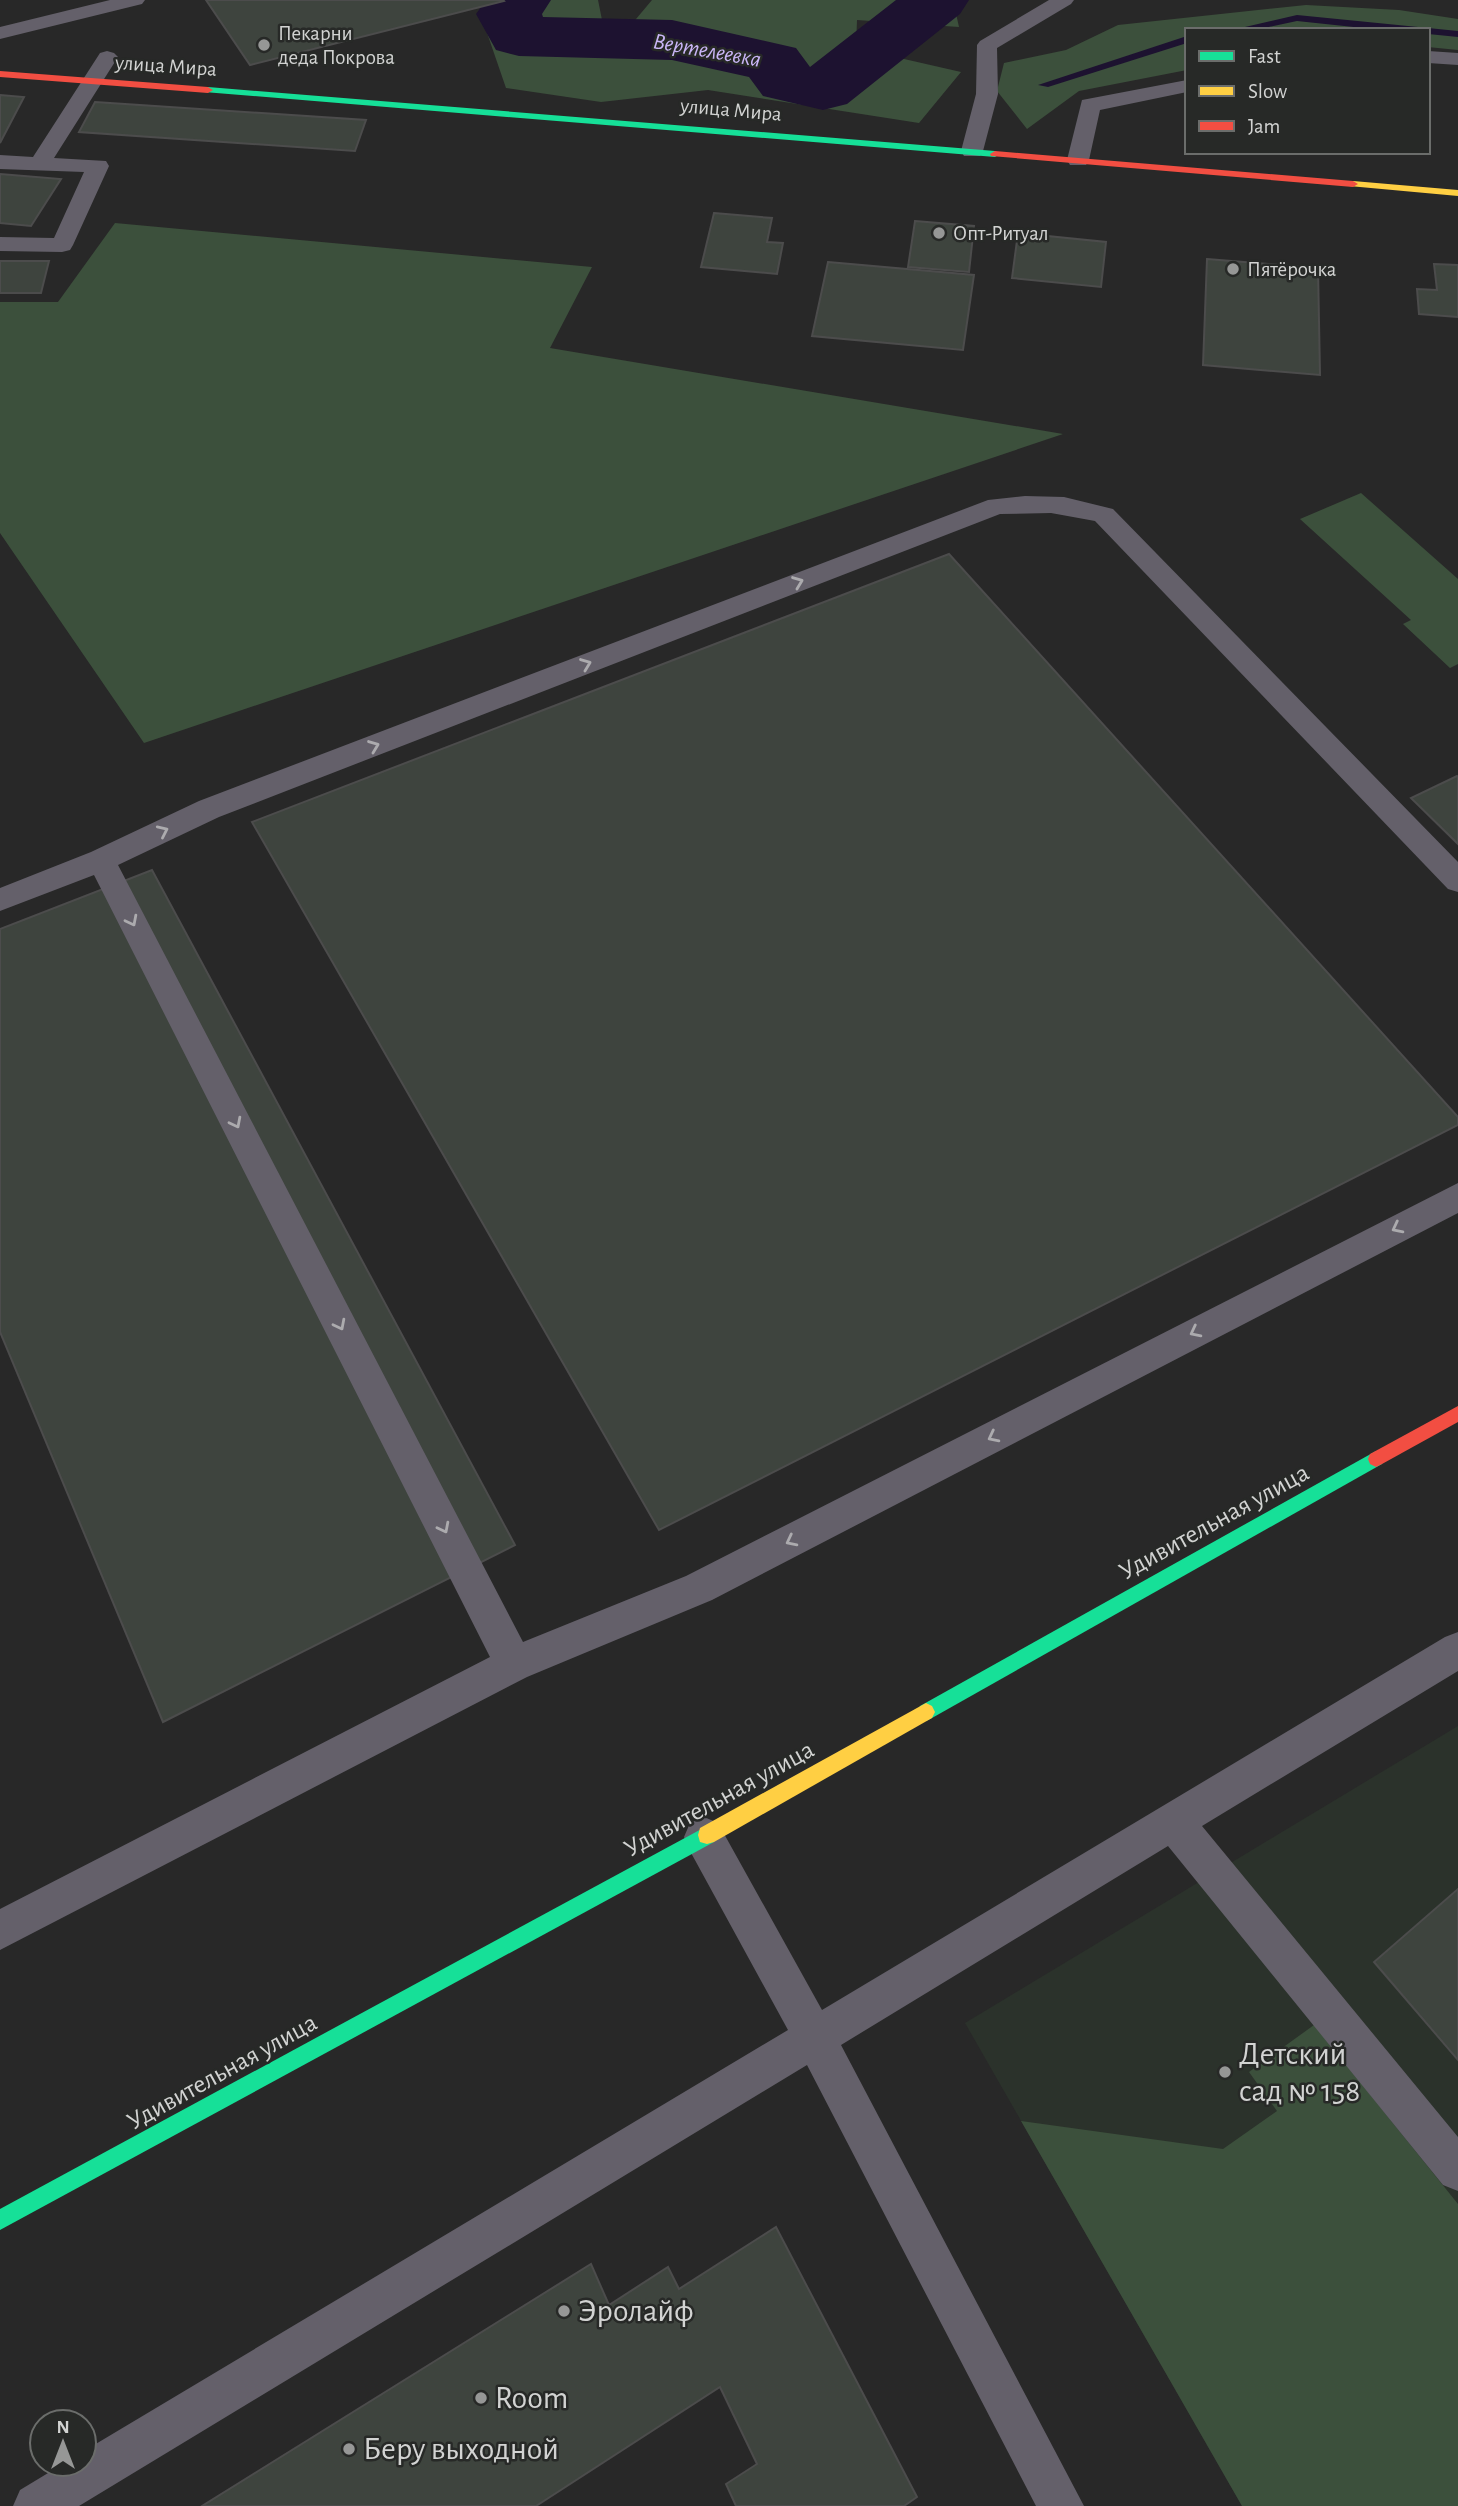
<svg xmlns="http://www.w3.org/2000/svg" width="1458" height="2506" viewBox="0 0 1458 2506" font-family="'Alegreya Sans',sans-serif">
<style>
.built{fill:#2b322b}
.green{fill:#3c503c}
.lines{fill:none;stroke-linecap:round;stroke-linejoin:round}
.stream{fill:#1d1230;fill-rule:evenodd}
.river{fill:#1d1230;fill-rule:evenodd}
.building{fill:#3e443e;stroke:#4c4c4c;stroke-width:2}
.lane{fill:#64606a;fill-rule:evenodd}
.fast{fill:#16e098;fill-rule:evenodd}
.slow{fill:#ffcf43;fill-rule:evenodd}
.jam{fill:#f24e42;fill-rule:evenodd}
.oneway{stroke:#acabae}
.poi-dot{fill:#969796;stroke:#272927;stroke-width:2.5}
.labels{text-anchor:middle;dominant-baseline:central;stroke-width:5;stroke-linejoin:round;paint-order:stroke}
.far-poi-label{font-size:21px;fill:#d2d3d2;stroke:#272927;text-anchor:start}
.far-street-label{font-size:21px;fill:#d2d3d2;stroke:#272927}
.far-water-label{font-size:23px;font-style:italic;fill:#cab6f7;stroke:#272927}
.street-label{font-size:26px;fill:#d2d3d2;stroke:#272927}
.near-poi-label{font-size:32px;fill:#d2d3d2;stroke:#272927;text-anchor:start}
</style>
<rect width="100%" height="100%" fill="#282828"/>
<!-- built -->
<polygon class="built" points="1458,1726 1458,2506 1242,2506 965,2023"/>
<!-- green -->
<g class="green">
<polygon points="530,0 598,0 602,20 631,25 652,0 953,0 959,27 857,20 856,48 961,72 919,123 708,90 601,102 506,88 485,27"/>
<polygon points="1306,5 1399,10 1458,19 1458,50 1428,47 1428,30 1187,30 1187,70 1079,91 1027,129 997,91 1004,63 1066,50 1118,25"/>
<polygon points="115,223 592,267 550,348 1063,434 144,743 0,533 0,302 58,302"/>
<polygon points="1361,493 1458,579 1458,664 1450,668 1403,624 1411,620 1300,519"/>
<polygon points="1314,2025 1458,2204 1458,2506 1242,2506 1021,2121 1223,2149 1277,2111 1249,2072"/>
</g>
<g class="lines">
<!-- stream -->
<g class="stream">
<polygon points="1297,15 1418,27 1423,30 1382,30 1297,21 1255,30 1232,30"/>
<polygon points="1428,28 1458,31 1458,37 1428,34 1428,30 1423,30"/>
<polygon points="1187,36 1187,43 1048,87 1038,85"/>
</g>
<!-- river -->
<polygon class="river" points="486,0 551,0 542,14 543,17 672,20 796,48 810,67 896,0 969,0 960,14 847,104 823,110 763,96 749,77 672,60 519,56 496,50 476,14"/>
</g>
<!-- building -->
<g class="building">
<polygon points="206,0 503,0 504,1 250,65"/>
<polygon points="0,95 24,97 0,143"/>
<polygon points="95,102 366,120 355,151 79,132"/>
<polygon points="0,174 61,179 31,226 0,223"/>
<polygon points="714,213 772,218 767,242 783,243 777,274 701,267"/>
<polygon points="915,221 974,226 969,272 908,267"/>
<polygon points="1018,233 1106,242 1101,287 1012,278"/>
<polygon points="1207,259 1318,268 1320,375 1203,365"/>
<polygon points="0,261 49,261 41,293 0,293"/>
<polygon points="828,262 974,275 963,350 812,336"/>
<polygon points="1434,264 1458,265 1458,317 1419,314 1417,289 1437,290"/>
<polygon points="949,554 1458,1117 1458,1125 659,1530 252,822"/>
<polygon points="1457,776 1458,777 1458,844 1411,798"/>
<polygon points="152,870 515,1545 163,1722 0,1332 0,929"/>
<polygon points="1458,1889 1458,2060 1374,1962"/>
<polygon points="776,2227 917,2497 904,2506 736,2506 726,2484 757,2464 720,2387 536,2506 202,2506 591,2264 609,2305 668,2267 679,2289"/>
</g>
<g class="lines">
<!-- lane -->
<g class="lane">
<polygon points="110,0 145,0 142,4 0,39 0,27"/>
<polygon points="1049,0 1074,0 1071,4 997,48 998,94 983,151 980,156 964,156 961,151 976,94 977,45 980,41"/>
<polygon points="107,51 114,53 118,57 54,158 106,161 109,166 73,245 70,250 62,252 0,251 0,237 54,238 84,172 0,169 0,155 33,157 100,53"/>
<polygon points="1428,51 1458,53 1458,65 1428,63"/>
<polygon points="1187,80 1187,92 1100,110 1089,160 1086,165 1070,165 1067,160 1082,100"/>
<polygon points="1025,496 1064,497 1113,509 1458,862 1458,892 1448,889 1095,521 1051,513 1000,514 219,817 118,865 523,1642 686,1576 1458,1183 1458,1213 712,1600 527,1677 0,1950 0,1909 490,1657 94,875 0,911 0,888 91,852 199,801 988,500"/>
<polygon points="1458,1632 1458,1671 1202,1826 1458,2137 1458,2191 1443,2185 1168,1846 841,2045 1084,2506 1036,2506 807,2065 79,2506 13,2506 20,2490 63,2464 84,2464 84,2451 788,2030 690,1851 684,1837 690,1823 704,1817 718,1823 822,2010 1445,1637"/>
</g>
<!-- fast -->
<g class="fast">
<polygon points="208,87 995,151 1000,154 995,157 204,92 204,88"/>
<polygon points="1376,1451 1382,1454 1384,1459 1382,1464 932,1718 926,1721 920,1718 917,1712 920,1706"/>
<polygon points="707,1826 714,1828 716,1835 714,1842 0,2230 0,2209"/>
</g>
<!-- slow -->
<g class="slow">
<polygon points="1353,181 1458,190 1458,196 1349,186 1348,184"/>
<polygon points="926,1703 932,1706 935,1712 932,1718 714,1842 707,1844 700,1842 698,1835 700,1828"/>
</g>
<!-- jam -->
<g class="jam">
<polygon points="0,71 208,87 213,90 208,93 0,77"/>
<polygon points="995,151 1353,181 1358,184 1353,187 991,156 990,154"/>
<polygon points="1458,1406 1458,1422 1382,1464 1376,1467 1370,1464 1368,1459 1370,1454"/>
</g>
</g>
<!-- one-way arrows -->
<defs><path id="oneway-chevron" d="M-2-3.5L2.5 0L-2 3.5" fill="none" stroke-width="1.6" stroke-linecap="round" stroke-linejoin="round" transform="scale(1.75)"/></defs>
<g class="oneway">
<use href="#oneway-chevron" transform="translate(798 582) rotate(-21)"/>
<use href="#oneway-chevron" transform="translate(586 664) rotate(-21)"/>
<use href="#oneway-chevron" transform="translate(374 746) rotate(-21)"/>
<use href="#oneway-chevron" transform="translate(163 831) rotate(-25)"/>
<use href="#oneway-chevron" transform="translate(132 921) rotate(63)"/>
<use href="#oneway-chevron" transform="translate(236 1123) rotate(63)"/>
<use href="#oneway-chevron" transform="translate(1397 1228) rotate(153)"/>
<use href="#oneway-chevron" transform="translate(340 1325) rotate(63)"/>
<use href="#oneway-chevron" transform="translate(1195 1332) rotate(153)"/>
<use href="#oneway-chevron" transform="translate(993 1437) rotate(153)"/>
<use href="#oneway-chevron" transform="translate(444 1528) rotate(63)"/>
<use href="#oneway-chevron" transform="translate(791 1541) rotate(153)"/>
</g>
<!-- markers -->
<g class="poi-dot">
<circle cx="264" cy="45" r="7"/>
<circle cx="939" cy="233" r="7"/>
<circle cx="1233" cy="269" r="7"/>
<circle cx="1225" cy="2072" r="7"/>
<circle cx="564" cy="2311" r="7"/>
<circle cx="481" cy="2398" r="7"/>
<circle cx="349" cy="2449" r="7"/>
</g>
<g class="labels">
<!-- far-poi labels -->
<g class="far-poi-label">
<text x="278" y="33">Пекарни<tspan x="278" dy="24">деда Покрова</tspan></text>
<text x="953" y="233">Опт-Ритуал</text>
<text x="1247" y="269">Пятёрочка</text>
</g>
<!-- far-street labels -->
<g class="far-street-label">
<text transform="translate(166 66) rotate(4)">улица Мира</text>
<text transform="translate(731 110) rotate(5)">улица Мира</text>
</g>
<!-- far-water labels -->
<g class="far-water-label">
<text transform="translate(707 51) rotate(10)">Вертелеевка</text>
</g>
<!-- street labels -->
<g class="street-label">
<text transform="translate(1214 1522) rotate(-29)">Удивительная улица</text>
<text transform="translate(719 1799) rotate(-29)">Удивительная улица</text>
<text transform="translate(222 2072) rotate(-29)">Удивительная улица</text>
</g>
<!-- near-poi labels -->
<g class="near-poi-label">
<text x="1239" y="2054">Детский<tspan x="1239" dy="37">сад № 158</tspan></text>
<text x="578" y="2311">Эролайф</text>
<text x="495" y="2398">Room</text>
<text x="363" y="2449">Беру выходной</text>
</g>
</g>
<!-- legend -->
<rect x="1185" y="28" width="245" height="126" fill="#272927" stroke="#6b6d6b" stroke-width="2"/>
<rect x="1199" y="51" width="35" height="10" fill="#16e098" stroke="#6b6d6b" stroke-width="2"/>
<text x="1248" y="63" font-size="21" fill="#d2d3d2">Fast</text>
<rect x="1199" y="86" width="35" height="10" fill="#ffcf43" stroke="#6b6d6b" stroke-width="2"/>
<text x="1248" y="98" font-size="21" fill="#d2d3d2">Slow</text>
<rect x="1199" y="121" width="35" height="10" fill="#f24e42" stroke="#6b6d6b" stroke-width="2"/>
<text x="1248" y="133" font-size="21" fill="#d2d3d2">Jam</text>
<!-- north arrow -->
<g transform="translate(63 2443)"><circle r="33" fill="#272927" stroke="#6b6d6b" stroke-width="2"/>
<path d="M0-5L12 26L0 18L-12 26Z" fill="#969796"/>
<text y="-10" font-size="19" font-weight="bold" text-anchor="middle" fill="#d2d3d2">N</text>
</g>
</svg>
